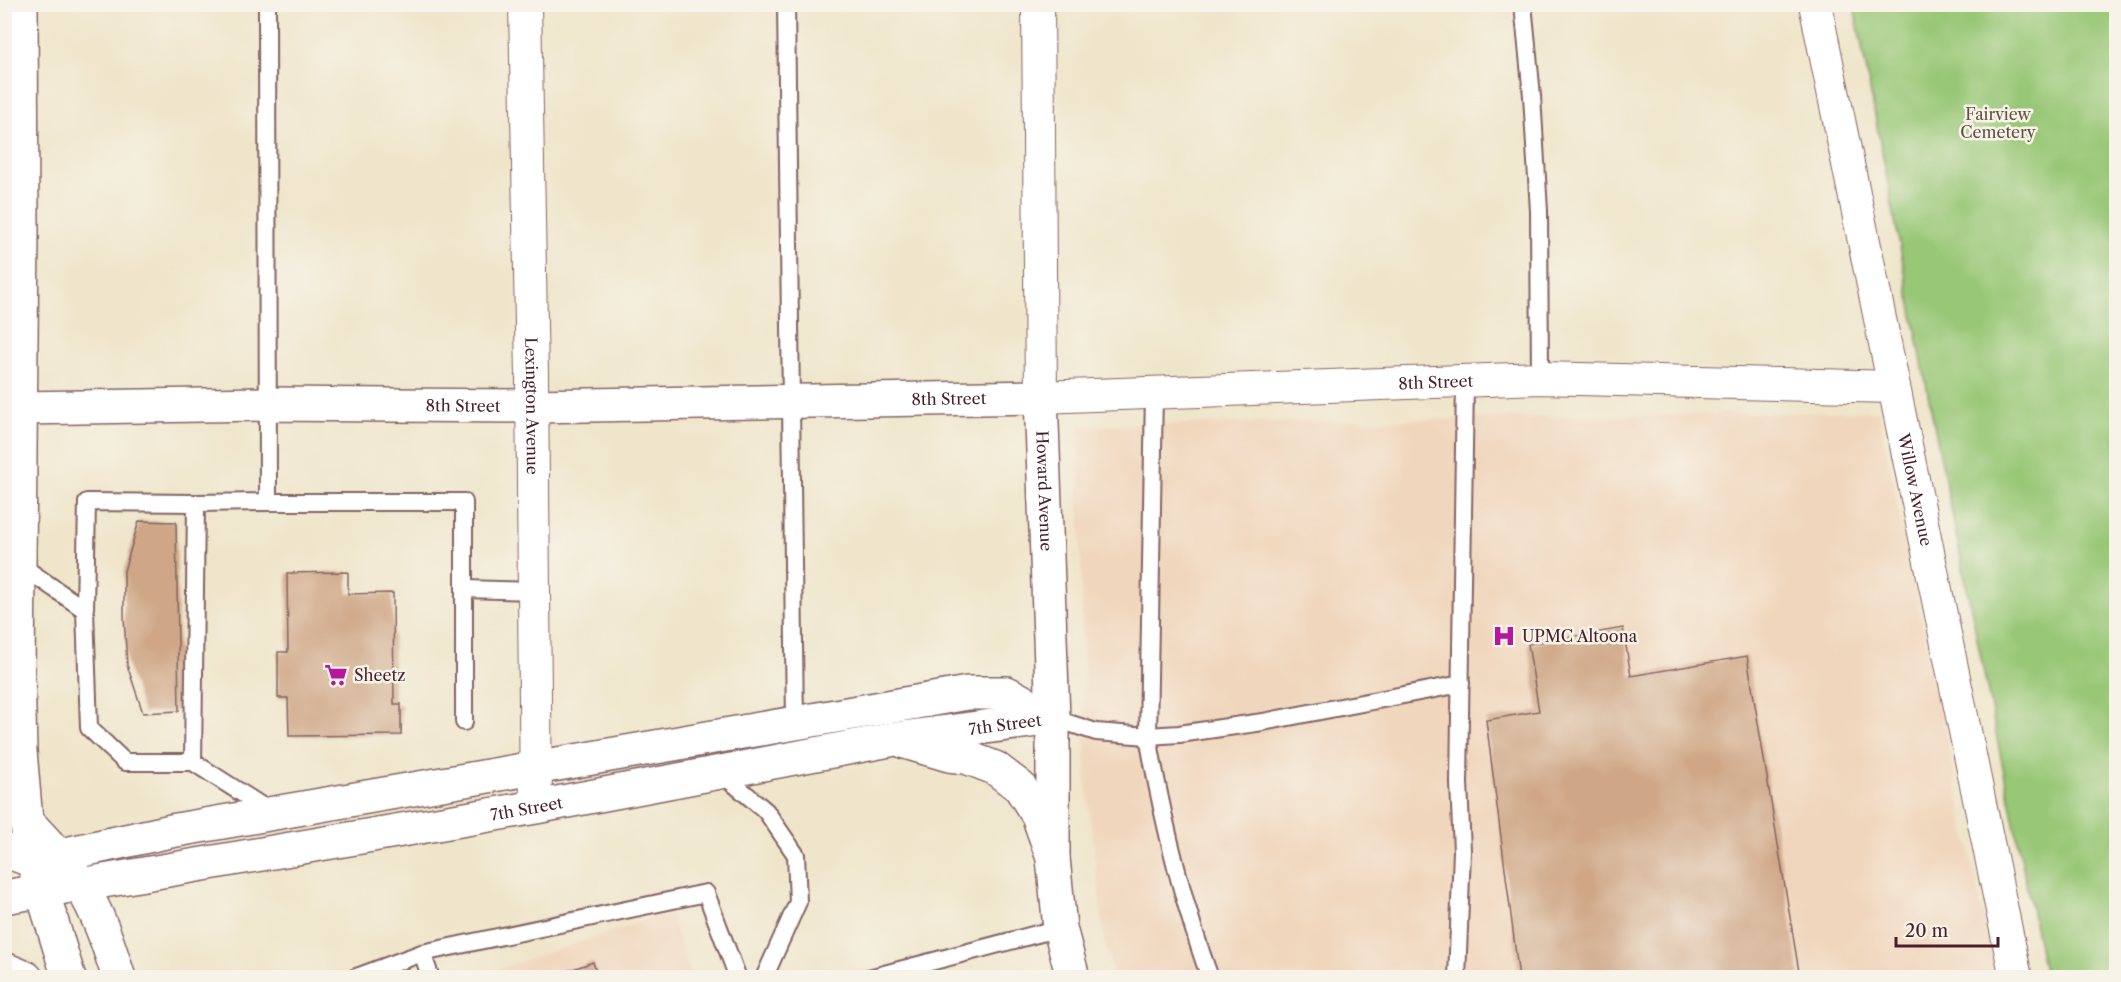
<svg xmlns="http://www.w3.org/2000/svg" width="2121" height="982" viewBox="0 0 2121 982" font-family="'Libre Caslon Text',serif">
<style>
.built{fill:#f0d6bc}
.green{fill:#98c776;stroke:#717350;stroke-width:1.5}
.building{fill:#cfa787}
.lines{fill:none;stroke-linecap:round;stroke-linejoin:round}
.service-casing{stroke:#846463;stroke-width:20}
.minor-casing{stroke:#846463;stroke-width:34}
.tertiary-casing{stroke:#846463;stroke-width:36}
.secondary-casing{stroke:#846463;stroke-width:36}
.primary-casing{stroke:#846463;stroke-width:36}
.trunk-casing{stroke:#846463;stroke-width:36}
.service{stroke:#fff;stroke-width:16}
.minor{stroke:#fff;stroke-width:32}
.tertiary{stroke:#fff;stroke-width:33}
.secondary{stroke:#fff;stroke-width:33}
.primary{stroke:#fff;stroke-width:33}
.trunk{stroke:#fff;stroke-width:33}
.labels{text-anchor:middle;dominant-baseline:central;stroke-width:5;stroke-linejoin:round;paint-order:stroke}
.park-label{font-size:16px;fill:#615142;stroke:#f7f3e8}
.street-label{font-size:16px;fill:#4a1f2b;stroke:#f7f3e8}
.poi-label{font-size:16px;fill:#4a1f2b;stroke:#f7f3e8;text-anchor:start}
</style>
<rect width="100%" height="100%" fill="#f7f3e8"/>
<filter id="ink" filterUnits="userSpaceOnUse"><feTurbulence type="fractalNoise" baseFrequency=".0167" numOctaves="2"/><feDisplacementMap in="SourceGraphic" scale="12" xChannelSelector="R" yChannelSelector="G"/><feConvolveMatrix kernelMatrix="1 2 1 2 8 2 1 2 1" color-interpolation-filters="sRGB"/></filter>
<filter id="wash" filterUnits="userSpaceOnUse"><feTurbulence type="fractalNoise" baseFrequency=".008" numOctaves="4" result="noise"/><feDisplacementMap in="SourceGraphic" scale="24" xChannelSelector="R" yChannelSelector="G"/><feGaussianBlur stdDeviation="1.35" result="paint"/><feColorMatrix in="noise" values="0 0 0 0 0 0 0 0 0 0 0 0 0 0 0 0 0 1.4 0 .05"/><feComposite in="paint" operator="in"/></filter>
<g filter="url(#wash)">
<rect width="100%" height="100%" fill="#efe5ca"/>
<!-- built -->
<g class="built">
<polygon points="1878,411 1996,977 1115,977 1105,946 1086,781 1079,491 1080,426"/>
<polygon points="670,912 691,977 472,978"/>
</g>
<!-- green -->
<polygon class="green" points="1854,5 2116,5 2116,977 2045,977 1928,394"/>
<g id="blocks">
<!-- building -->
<g class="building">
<polygon points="139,521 176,522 179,711 143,713 127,665 124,617 124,571"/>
<polygon points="348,572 348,594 393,593 394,704 401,704 401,735 289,736 288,698 278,698 278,652 288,652 287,573"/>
<polygon points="1623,628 1631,676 1747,656 1800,978 1519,978 1486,720 1539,711 1528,644"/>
<polygon points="593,962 598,978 550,978 550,977"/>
</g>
</g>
</g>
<g filter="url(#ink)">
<use href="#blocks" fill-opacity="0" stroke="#846463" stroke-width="1.5"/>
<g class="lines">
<!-- service casing -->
<g class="service-casing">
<g id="service">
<polyline points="786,4 795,723"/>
<polyline points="1523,4 1532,96 1539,211 1540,378"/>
<path d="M1154 392 1148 736C1162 817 1182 900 1210 978"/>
<polyline points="268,502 464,502 464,722"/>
<polyline points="196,503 87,502 85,610 89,728 125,762 193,762 271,812"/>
<polyline points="19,564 85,610"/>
<polyline points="464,589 533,591"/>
<polyline points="1053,718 1096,732 1148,736 1179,734 1263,722 1461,684"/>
<polyline points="193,762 196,503 268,502 267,4"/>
<polyline points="721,773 766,811 796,855 798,902 764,978"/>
<polyline points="422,953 431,978"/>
<polyline points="354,978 422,953 706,893 738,978"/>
<polyline points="869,978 1060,928"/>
<polyline points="1457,978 1462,851 1459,783 1465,381"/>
</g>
</g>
<!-- minor casing -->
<g class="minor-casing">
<g id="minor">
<path id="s1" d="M525 4 532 377 536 807"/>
<path id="s2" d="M1038 4 1041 397 1540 378 1894 387"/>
<path id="s3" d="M1815 4 2016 978"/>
</g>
</g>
<!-- tertiary casing -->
<g class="tertiary-casing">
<g id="tertiary">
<path id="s4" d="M1041 397 1053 718V858L1060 928 1073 978"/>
</g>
</g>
<!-- secondary casing -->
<g class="secondary-casing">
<g id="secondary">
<path id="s5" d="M21 408 267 404 532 406 1041 397"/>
<polyline points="905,742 949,755 966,757 995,768 1020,787 1038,815 1053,858"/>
<polyline points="33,861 171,831 968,693 1007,693 1053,718"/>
<path id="s6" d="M80 885 536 807 895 739 1053 718"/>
</g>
</g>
<!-- primary casing -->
<g class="primary-casing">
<g id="primary">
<polyline points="21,4 22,232 18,673 20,751 26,821 33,861 69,978"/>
<path d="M24 819C44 839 63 860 79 883 98 911 109 946 119 978"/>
<polyline points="4,850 33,861"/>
<polyline points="4,897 65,887"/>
<polyline points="4,969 26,978"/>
</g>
</g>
<!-- trunk casing -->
<g class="trunk-casing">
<polyline id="trunk" points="33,861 80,885"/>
</g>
<!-- service -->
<use href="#service" class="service"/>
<!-- minor -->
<use href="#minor" class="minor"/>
<!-- tertiary -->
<use href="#tertiary" class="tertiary"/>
<!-- secondary -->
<use href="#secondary" class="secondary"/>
<!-- primary -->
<use href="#primary" class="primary"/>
<!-- trunk -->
<use href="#trunk" class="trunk"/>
</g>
</g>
<!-- icons -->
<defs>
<g id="hospital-bare" transform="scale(1.8)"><path d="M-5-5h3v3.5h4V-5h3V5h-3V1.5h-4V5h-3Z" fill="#b5179e" stroke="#f7f3e8" stroke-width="2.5" paint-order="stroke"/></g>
<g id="supermarket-bare" transform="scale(1.8)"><path d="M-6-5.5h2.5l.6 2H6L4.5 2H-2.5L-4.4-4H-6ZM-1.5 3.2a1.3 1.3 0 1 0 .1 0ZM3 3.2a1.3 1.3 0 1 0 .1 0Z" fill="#b5179e" stroke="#f7f3e8" stroke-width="2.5" paint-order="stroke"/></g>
</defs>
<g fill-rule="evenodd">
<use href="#hospital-bare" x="1504" y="636"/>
<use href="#supermarket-bare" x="336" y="675"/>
</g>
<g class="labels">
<!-- park labels -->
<g class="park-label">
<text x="1998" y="114">Fairview<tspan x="1998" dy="18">Cemetery</tspan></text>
</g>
<!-- street labels -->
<g class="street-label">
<text stroke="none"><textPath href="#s2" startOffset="788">8th Street</textPath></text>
<text stroke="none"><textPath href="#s5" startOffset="928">8th Street</textPath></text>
<text stroke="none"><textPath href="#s5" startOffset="442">8th Street</textPath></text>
<text stroke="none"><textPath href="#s1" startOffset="402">Lexington Avenue</textPath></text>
<text stroke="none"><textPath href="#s3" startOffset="496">Willow Avenue</textPath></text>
<text stroke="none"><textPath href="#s4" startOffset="94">Howard Avenue</textPath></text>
<text stroke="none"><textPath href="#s6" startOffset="939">7th Street</textPath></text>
<text stroke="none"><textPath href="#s6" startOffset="453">7th Street</textPath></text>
</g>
<!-- poi labels -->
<g class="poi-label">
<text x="1522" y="636">UPMC Altoona</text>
<text x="354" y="675">Sheetz</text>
</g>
</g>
<!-- margin -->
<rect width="2121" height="982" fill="none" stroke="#f7f3e8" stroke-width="24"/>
<!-- scale -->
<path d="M1896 937v9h102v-9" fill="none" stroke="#4a1f2b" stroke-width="3"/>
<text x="1905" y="937" font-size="18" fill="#4a1f2b" stroke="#f7f3e8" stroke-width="4.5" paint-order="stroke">20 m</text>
</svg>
